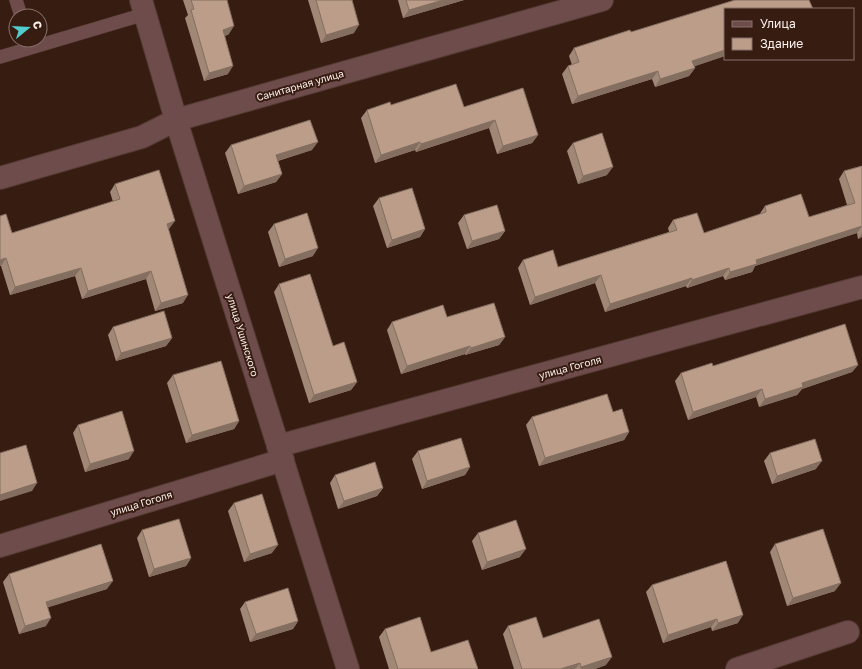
<svg xmlns="http://www.w3.org/2000/svg" width="862" height="669" viewBox="0 0 862 669" font-family="'Golos Text',sans-serif">
<style>
.lines{fill:none;stroke-linecap:round;stroke-linejoin:round}
.service-casing{stroke:#533a31;stroke-width:14}
.minor-casing{stroke:#533a31;stroke-width:24}
.service{stroke:#6e4c4b;stroke-width:13}
.minor{stroke:#6e4c4b;stroke-width:22}
.wall{fill:#a18776}
.shaded-wall{fill:#836e60}
.building{fill:#bb9d89;stroke:#836e60}
.labels{text-anchor:middle;dominant-baseline:central;stroke-width:4;stroke-linejoin:round;paint-order:stroke}
.street-label{font-size:10px;fill:#fdf1ed;stroke:#371c12}
</style>
<rect width="100%" height="100%" fill="#371c12"/>
<g class="lines">
<!-- service casing -->
<g class="service-casing">
<g id="service">
<polyline points="16,0 21,16"/>
<polyline points="0,57 145,14"/>
</g>
</g>
<!-- minor casing -->
<g class="minor-casing">
<g id="minor">
<polyline points="141,0 176,120 348,669"/>
<polyline points="0,178 142,137 176,120 602,0"/>
<polyline points="278,446 862,287"/>
<polyline points="0,546 283,460"/>
<polyline points="737,669 848,632"/>
</g>
</g>
<!-- service -->
<use href="#service" class="service"/>
<!-- minor -->
<use href="#minor" class="minor"/>
</g>
<!-- wall -->
<g class="wall">
<polygon points="183,0 227,0 229,34 225,36 228,74 204,81 185,18 188,15"/>
<polygon points="308,0 352,0 354,33 321,43"/>
<polygon points="398,0 464,0 403,18"/>
<polygon points="725,9 725,56 694,66 695,68 689,76 655,87 652,79 572,104 562,74 568,66 572,65 569,56 574,48 631,32"/>
<polygon points="391,105 464,107 538,135 532,143 497,154 489,128 416,152 415,150 375,163 361,118 367,110"/>
<polygon points="573,143 607,175 578,184 567,151"/>
<polygon points="231,145 312,150 278,161 282,174 276,182 238,194 225,153"/>
<polygon points="862,166 862,237 858,239 857,233 755,266 752,272 725,280 723,276 687,288 686,286 605,312 595,283 530,305 518,268 523,260 558,267 669,232 668,228 673,220 704,233 759,215 765,206 809,217 847,205 839,179 844,171"/>
<polygon points="115,184 169,229 168,229 183,303 155,311 146,279 82,299 75,276 10,295 1,266 0,266 0,216 12,233 113,202 110,192"/>
<polygon points="379,198 425,229 420,237 387,248 373,206"/>
<polygon points="464,215 505,231 499,239 467,249 458,223"/>
<polygon points="274,224 313,256 279,267 268,232"/>
<polygon points="279,284 333,346 357,382 351,390 309,403 274,292"/>
<polygon points="447,317 505,337 499,345 465,355 465,354 401,374 387,330 392,322"/>
<polygon points="113,327 172,338 166,346 116,361 108,335"/>
<polygon points="858,365 852,372 802,389 797,395 759,407 756,397 688,420 675,381 681,373 713,366"/>
<polygon points="173,375 239,421 234,429 186,443 167,383"/>
<polygon points="613,412 629,432 624,440 539,466 526,425 532,417"/>
<polygon points="78,425 129,459 85,472 73,433"/>
<polygon points="418,451 470,467 465,475 422,489 412,459"/>
<polygon points="770,453 816,469 772,484 764,461"/>
<polygon points="335,475 383,488 377,496 338,509 330,483"/>
<polygon points="234,503 272,553 244,562 228,511"/>
<polygon points="142,530 191,558 186,566 149,577 137,538"/>
<polygon points="478,533 520,557 482,570 472,541"/>
<polygon points="775,544 835,591 787,606 770,552"/>
<polygon points="9,574 107,589 48,607 46,626 19,634 3,582"/>
<polygon points="652,585 738,623 712,631 711,627 663,643 646,592"/>
<polygon points="245,602 298,621 293,629 250,642 240,609"/>
<polygon points="508,626 543,638 606,665 595,669 514,669 503,634"/>
<polygon points="385,629 431,652 478,669 389,669 379,637"/>
</g>
<!-- shaded-wall -->
<g class="shaded-wall">
<polygon points="443,0 464,0 403,18 409,10"/>
<polygon points="359,25 354,33 321,43 326,35"/>
<polygon points="234,26 229,34 217,38 223,30"/>
<polygon points="725,50 725,56 687,69 692,61"/>
<polygon points="233,66 228,74 204,81 209,73"/>
<polygon points="695,68 689,76 655,87 660,79"/>
<polygon points="658,71 652,79 572,104 578,96"/>
<polygon points="495,120 489,128 416,152 421,144"/>
<polygon points="538,135 532,143 497,154 503,146"/>
<polygon points="318,142 312,150 270,163 276,155"/>
<polygon points="420,142 415,150 375,163 381,155"/>
<polygon points="613,167 607,175 578,184 583,176"/>
<polygon points="282,174 276,182 238,194 244,186"/>
<polygon points="175,221 169,229 161,232 167,224"/>
<polygon points="862,226 857,233 755,266 752,272 725,280 730,272 756,260"/>
<polygon points="425,229 420,237 387,248 392,240"/>
<polygon points="505,231 499,239 467,249 472,241"/>
<polygon points="862,233 862,237 858,239"/>
<polygon points="318,248 313,256 279,267 285,259"/>
<polygon points="6,258 1,266 0,266 0,260"/>
<polygon points="81,268 75,276 10,295 15,287"/>
<polygon points="729,268 723,276 687,288 692,280"/>
<polygon points="151,271 146,279 82,299 88,291"/>
<polygon points="601,275 595,283 530,305 535,297"/>
<polygon points="692,278 686,286 605,312 610,304"/>
<polygon points="188,295 183,303 155,311 161,303"/>
<polygon points="505,337 499,345 465,355 471,348"/>
<polygon points="172,338 166,346 116,361 121,353"/>
<polygon points="470,346 465,354 401,374 407,366"/>
<polygon points="858,365 852,372 802,389 797,395 759,407 765,399 802,383"/>
<polygon points="357,382 351,390 309,403 314,395"/>
<polygon points="762,389 756,397 688,420 693,412"/>
<polygon points="239,421 234,429 186,443 192,435"/>
<polygon points="629,432 624,440 539,466 545,458"/>
<polygon points="134,451 129,459 85,472 90,464"/>
<polygon points="822,461 816,469 772,484 777,476"/>
<polygon points="470,467 465,475 422,489 427,481"/>
<polygon points="37,483 32,491 0,501 0,495"/>
<polygon points="383,488 377,496 338,509 344,501"/>
<polygon points="278,545 272,553 244,562 250,554"/>
<polygon points="526,549 520,557 482,570 487,562"/>
<polygon points="191,558 186,566 149,577 154,569"/>
<polygon points="113,581 107,589 40,610 46,602"/>
<polygon points="841,583 835,591 787,606 793,598"/>
<polygon points="743,615 738,623 712,631 718,623"/>
<polygon points="51,618 46,626 19,634 25,626"/>
<polygon points="717,619 711,627 663,643 668,635"/>
<polygon points="298,621 293,629 250,642 256,634"/>
<polygon points="612,657 606,665 595,669 580,669 581,667"/>
<polygon points="580,663 575,669 560,669"/>
</g>
<!-- building -->
<g class="building">
<polygon points="191,0 227,0 234,26 223,30 233,66 209,73 191,10 194,9"/>
<polygon points="316,0 352,0 359,25 326,35"/>
<polygon points="406,0 443,0 409,10"/>
<polygon points="735,0 809,0 813,9 725,9 725,50 692,61 695,68 660,79 658,71 578,96 568,66 579,62 574,48 630,30 631,32"/>
<polygon points="456,84 464,107 523,88 538,135 503,146 495,120 421,144 420,142 381,155 367,110 390,102 391,105"/>
<polygon points="310,120 318,142 276,155 282,174 244,186 231,145"/>
<polygon points="602,133 613,167 583,176 573,143"/>
<polygon points="862,166 862,226 756,260 757,264 730,272 729,268 692,280 692,278 610,304 601,275 535,297 523,260 553,250 558,267 677,230 673,220 697,213 704,233 766,212 765,206 801,194 809,217 855,203 844,171"/>
<polygon points="159,170 175,221 167,224 188,295 161,303 151,271 88,291 81,268 15,287 6,258 0,260 0,216 6,214 12,233 120,199 115,184"/>
<polygon points="412,188 425,229 392,240 379,198"/>
<polygon points="497,205 505,231 472,241 464,215"/>
<polygon points="307,213 318,248 285,259 274,224"/>
<polygon points="310,274 333,346 344,342 357,382 314,395 279,284"/>
<polygon points="494,303 505,337 471,348 470,346 407,366 392,322 443,305 447,317"/>
<polygon points="164,311 172,338 121,353 113,327"/>
<polygon points="845,324 858,365 802,383 803,387 765,399 762,389 693,412 681,373 712,363 713,366"/>
<polygon points="221,361 239,421 192,435 173,375"/>
<polygon points="607,394 613,412 622,409 629,432 545,458 532,417"/>
<polygon points="122,411 134,451 90,464 78,425"/>
<polygon points="461,438 470,467 427,481 418,451"/>
<polygon points="815,439 822,461 777,476 770,453"/>
<polygon points="26,445 37,483 0,495 0,453"/>
<polygon points="375,462 383,488 344,501 335,475"/>
<polygon points="262,494 278,545 250,554 234,503"/>
<polygon points="179,519 191,558 154,569 142,530"/>
<polygon points="516,520 526,549 487,562 478,533"/>
<polygon points="823,529 841,583 793,598 775,544"/>
<polygon points="101,544 113,581 46,602 51,618 25,626 9,574"/>
<polygon points="726,561 743,615 718,623 717,619 668,635 652,585"/>
<polygon points="288,588 298,621 256,634 245,602"/>
<polygon points="420,617 431,652 468,640 478,669 398,669 385,629"/>
<polygon points="536,617 543,638 599,619 612,657 581,667 580,663 560,669 522,669 508,626"/>
</g>
<g class="labels">
<!-- street labels -->
<g class="street-label">
<text transform="translate(300 85) rotate(-16)">Санитарная улица</text>
<text transform="translate(243 335) rotate(73)">улица Ушинского</text>
<text transform="translate(570 367) rotate(-15)">улица Гоголя</text>
<text transform="translate(141 503) rotate(-17)">улица Гоголя</text>
</g>
</g>
<!-- legend -->
<rect x="724" y="8" width="130" height="52" fill="#371c12" stroke="#86716a"/>
<rect x="732" y="21" width="20" height="6" fill="#6e4c4b" stroke="#86716a"/>
<text x="760" y="28" font-size="12" fill="#fdf1ed">Улица</text>
<rect x="732" y="38" width="20" height="12" fill="#bb9d89" stroke="#86716a"/>
<text x="760" y="48" font-size="12" fill="#fdf1ed">Здание</text>
<!-- north arrow -->
<g transform="translate(28 28) rotate(72)"><circle r="19" fill="#371c12" stroke="#86716a"/>
<path d="M0-3L7 15L0 10L-7 15Z" fill="#52cdcd"/>
<text y="-6" font-size="11" font-weight="bold" text-anchor="middle" fill="#fdf1ed">С</text>
</g>
</svg>
